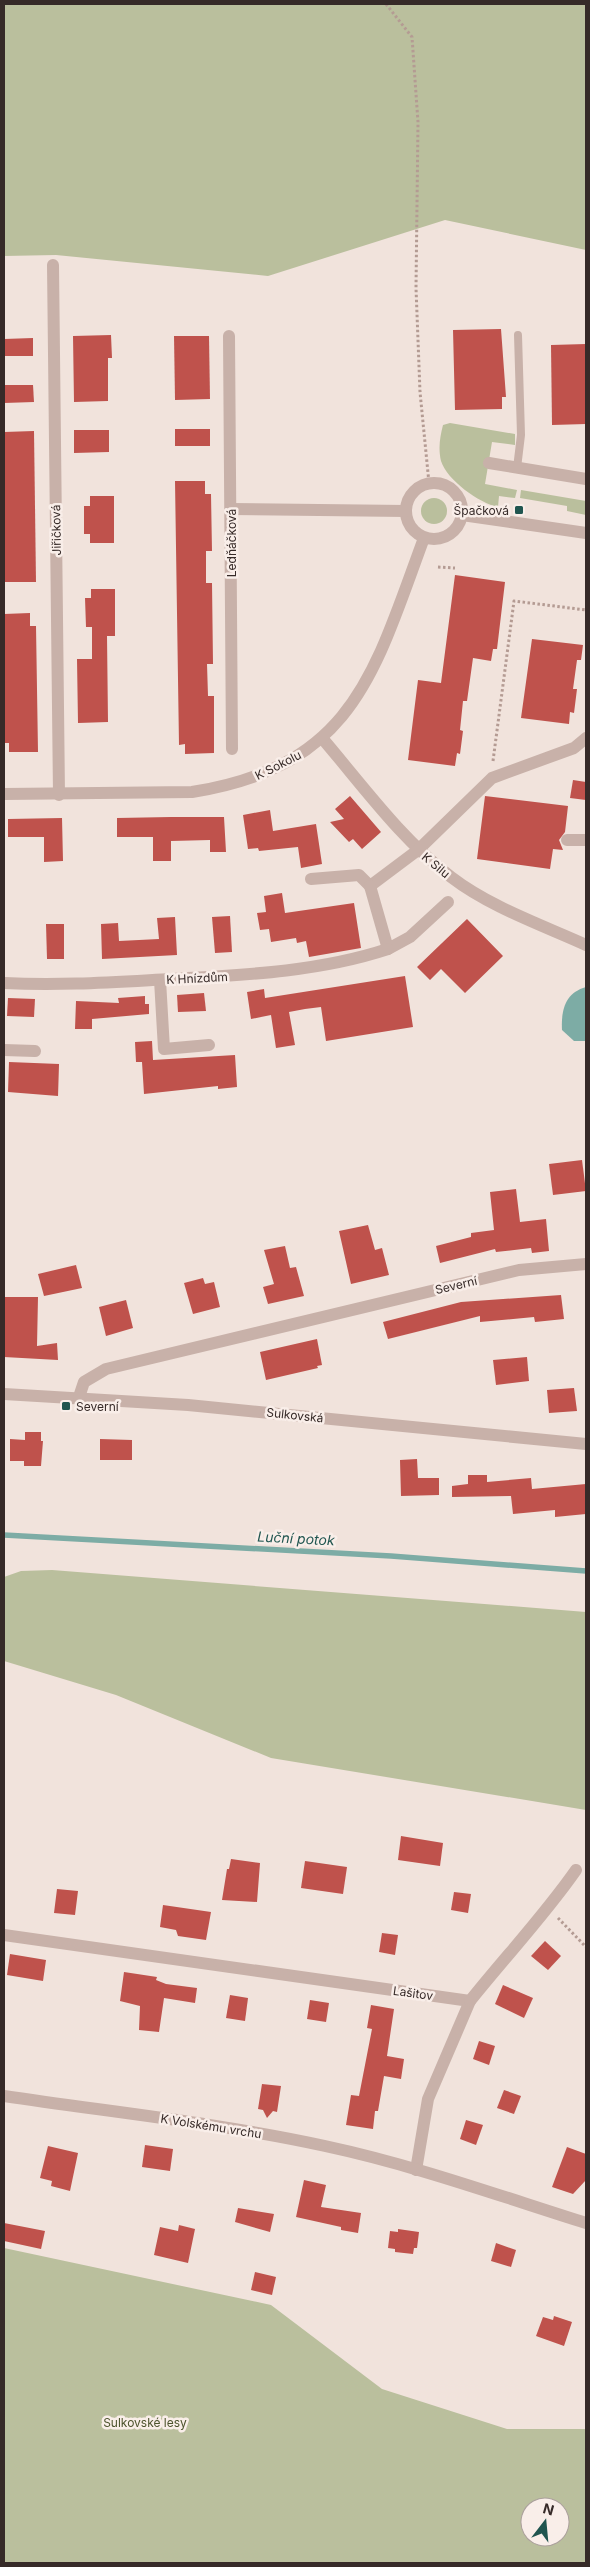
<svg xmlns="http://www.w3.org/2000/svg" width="590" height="2567" viewBox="0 0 590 2567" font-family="Inter,sans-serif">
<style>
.green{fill:#babf9d;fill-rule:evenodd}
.water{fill:#7daca5}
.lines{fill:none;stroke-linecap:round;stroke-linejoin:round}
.stream{stroke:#7daca5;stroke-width:5.5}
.building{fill:#bf524c}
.path{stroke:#b49b93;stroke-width:3;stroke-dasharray:2.5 2.5;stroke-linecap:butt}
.service{stroke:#c8b1a9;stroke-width:8}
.minor{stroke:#c8b1a9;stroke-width:12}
.poi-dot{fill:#20554f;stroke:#f9eee9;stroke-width:2}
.labels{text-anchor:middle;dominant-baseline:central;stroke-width:5;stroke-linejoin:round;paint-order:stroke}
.poi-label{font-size:12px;fill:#362a28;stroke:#f9eee9;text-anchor:end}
.street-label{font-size:12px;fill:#362a28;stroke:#f9eee9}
.park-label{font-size:12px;fill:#4c532d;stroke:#f9eee9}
.water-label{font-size:14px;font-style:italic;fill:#20554f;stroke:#f9eee9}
</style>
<rect width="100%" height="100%" fill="#f1e3dc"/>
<!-- green -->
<g class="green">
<polygon points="4,4 586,4 586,250 445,220 268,276 56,255 4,256"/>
<path d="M450 423 515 434V445L492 442 485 484 517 490 515 498 499 496 498 507C479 503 447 480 441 461 438 448 440 437 443 425Z"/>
<polygon points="521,490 586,501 586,515 567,511 567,506 520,498"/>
<circle cx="434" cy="511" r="13"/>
<polygon points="52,1570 586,1612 586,1810 271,1758 116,1695 4,1661 4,1577 21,1571"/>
<path d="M4 2248 271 2305 382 2389 507 2429H586V2563H4ZM530 2507H560V2537H530Z"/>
</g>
<!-- water -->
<path class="water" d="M586 987V1041H574L562 1030C561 1010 565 993 586 987Z"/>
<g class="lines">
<!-- stream -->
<polyline class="stream" points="4,1535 391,1556 586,1571"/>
</g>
<!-- building -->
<g class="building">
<polygon points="501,329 506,397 502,397 502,409 455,410 453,330"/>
<polygon points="111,335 112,358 108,358 108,401 74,402 73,336"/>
<polygon points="174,336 209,336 210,399 175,400"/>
<polygon points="33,338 33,356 4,356 4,339"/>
<polygon points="586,344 586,424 552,425 551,345"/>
<polygon points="4,385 33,385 34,402 4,403"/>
<rect x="175" y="429" width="35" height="17"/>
<polygon points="74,430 109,430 109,452 74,453"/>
<polygon points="34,431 36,582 4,582 4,432"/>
<polygon points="175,481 205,481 205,494 211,494 212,551 206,551 206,583 212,583 213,664 207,664 208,696 214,696 214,753 185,754 185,744 179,745"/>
<polygon points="90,496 114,496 114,543 90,543 90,534 84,534 84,506 90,506"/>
<polygon points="455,575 505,582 497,649 493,649 491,661 473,658 467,701 463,701 460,730 463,731 460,754 457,753 455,766 408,760 418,680 441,683"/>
<polygon points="91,589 115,589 115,636 107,636 108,722 78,723 77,659 92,659 92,627 86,627 85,598 91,598"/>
<polygon points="30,613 30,626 36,626 38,752 9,752 9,743 4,743 4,614"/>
<polygon points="532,639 583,645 581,660 577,660 573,689 577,689 574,713 570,712 569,724 521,718"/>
<polygon points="573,780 586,782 586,800 570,798"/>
<polygon points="350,796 381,832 362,849 353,839 349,842 330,822 344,819 335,809"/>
<polygon points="485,796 568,806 565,832 559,840 563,850 553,849 550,869 477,859"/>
<polygon points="270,810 273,831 316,824 322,864 301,868 298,847 259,851 258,848 248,849 243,815"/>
<polygon points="171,817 224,817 226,852 210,852 210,840 171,841 171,861 153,861 153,837 117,837 117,818"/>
<polygon points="62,818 63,861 44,862 44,837 8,837 8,819"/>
<polygon points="282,893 285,913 354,903 361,948 309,957 306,941 297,943 296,938 271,942 269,929 260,930 257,913 266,912 264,896"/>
<polygon points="230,916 232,952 215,953 212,917"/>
<polygon points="175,917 177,955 102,959 101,924 118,923 119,941 159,939 157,918"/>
<polygon points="467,919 503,956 465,993 441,969 430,980 417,967"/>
<polygon points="46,924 64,924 64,959 47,959"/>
<polygon points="405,976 413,1027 326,1041 321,1007 305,1009 289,1012 295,1045 276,1048 271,1015 251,1019 247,992 264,989 265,998"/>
<polygon points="204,993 206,1011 178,1012 177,995"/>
<polygon points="145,996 145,1004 149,1004 149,1014 92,1019 92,1029 75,1029 76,1001 119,1003 118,998"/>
<polygon points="8,998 35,999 34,1017 7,1016"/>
<polygon points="152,1041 153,1060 235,1055 237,1087 218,1089 218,1086 144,1094 142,1062 136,1062 135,1042"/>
<polygon points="9,1062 59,1064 58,1096 8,1092"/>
<polygon points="582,1160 586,1191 553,1195 549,1164"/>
<polygon points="516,1189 520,1222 546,1219 549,1251 532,1253 531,1248 496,1252 495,1249 440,1263 436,1246 471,1237 471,1233 494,1230 490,1192"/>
<polygon points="368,1225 375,1250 382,1248 389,1275 351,1284 339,1231"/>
<polygon points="285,1246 290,1268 296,1267 304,1296 268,1304 263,1287 274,1284 264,1250"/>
<polygon points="76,1265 82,1288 44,1296 38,1274"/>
<polygon points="203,1278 205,1284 214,1282 220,1307 193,1314 184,1283"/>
<polygon points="561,1295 564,1319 535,1322 534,1317 480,1322 480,1316 388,1339 383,1322 461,1302"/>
<polygon points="4,1297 38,1297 37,1346 57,1343 58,1360 4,1357"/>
<polygon points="126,1300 133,1328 106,1336 99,1307"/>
<polygon points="317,1339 322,1365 317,1366 318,1368 266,1380 260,1352"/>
<polygon points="527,1357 529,1381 496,1385 493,1360"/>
<polygon points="574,1388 577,1411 549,1413 547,1390"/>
<polygon points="25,1432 41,1432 41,1441 43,1441 41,1466 24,1466 24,1461 10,1461 10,1439 25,1440"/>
<polygon points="100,1439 132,1440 132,1460 100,1460"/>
<polygon points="417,1459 418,1478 439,1478 439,1495 401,1496 400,1460"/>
<polygon points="468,1475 487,1475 487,1482 531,1478 532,1489 586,1484 586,1514 555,1517 555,1510 513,1514 511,1496 452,1497 452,1486 468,1484"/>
<polygon points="401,1836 443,1843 440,1866 398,1860"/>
<polygon points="231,1859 260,1863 257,1902 222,1900 227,1869 229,1869"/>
<polygon points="305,1861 347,1867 343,1894 301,1888"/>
<polygon points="57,1889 78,1891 75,1915 54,1913"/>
<polygon points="454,1892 471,1894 468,1913 451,1910"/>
<polygon points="163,1905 211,1912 206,1940 178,1936 176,1930 160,1927"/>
<polygon points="382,1933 398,1935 395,1955 379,1952"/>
<polygon points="545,1941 561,1956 548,1970 531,1956"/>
<polygon points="10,1954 46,1960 43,1981 7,1975"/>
<polygon points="124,1972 157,1977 156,1980 166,1984 197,1988 195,2003 164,1998 159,2032 139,2030 140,2006 120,2001"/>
<polygon points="503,1985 533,1998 524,2018 495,2004"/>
<polygon points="230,1995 248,1998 245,2021 226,2018"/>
<polygon points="310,2000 329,2003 326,2022 307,2019"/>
<polygon points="371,2005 394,2009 387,2056 404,2059 401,2079 384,2076 378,2111 375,2111 373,2129 346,2125 351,2095 359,2096 372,2029 367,2028"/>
<polygon points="479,2041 495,2046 489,2065 473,2059"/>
<polygon points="262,2084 281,2086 277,2112 273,2111 267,2118 263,2110 258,2109"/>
<polygon points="504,2090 521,2096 514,2114 497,2108"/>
<polygon points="466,2120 483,2125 476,2145 460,2139"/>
<polygon points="145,2145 173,2149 170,2171 142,2167"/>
<polygon points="48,2146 78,2153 70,2191 51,2186 52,2181 40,2178"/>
<polygon points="567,2147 586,2154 586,2180 573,2194 552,2187"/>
<polygon points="304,2180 326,2185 321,2207 361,2213 358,2233 341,2230 341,2227 296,2217"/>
<polygon points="238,2208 274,2214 270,2232 235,2222"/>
<polygon points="4,2223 45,2231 41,2249 4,2241"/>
<polygon points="179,2225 195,2229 188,2263 154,2255 160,2227 178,2231"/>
<polygon points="398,2229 419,2232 417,2248 414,2248 413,2254 395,2252 395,2249 388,2248 390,2231 398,2232"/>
<polygon points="496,2243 516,2250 511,2267 491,2261"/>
<polygon points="255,2272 276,2277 272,2295 251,2290"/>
<polygon points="554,2316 572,2322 564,2346 536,2336 543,2317 553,2320"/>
</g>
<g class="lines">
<!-- path -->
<g class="path">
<polyline points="386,4 412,37 418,122 416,288 420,392 429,483"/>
<polyline points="438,567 455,568"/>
<polyline points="493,761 514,601 586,610"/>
<polyline points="558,1918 586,1947"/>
</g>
<!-- service -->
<polyline class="service" points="517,468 521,435 518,335"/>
<!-- minor -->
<g class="minor">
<polyline points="53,265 59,795"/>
<polyline points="229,336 232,749"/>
<polyline points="489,463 586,479"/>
<circle cx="434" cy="511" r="28"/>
<polyline points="231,509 406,511"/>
<polyline points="462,515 586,533"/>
<path d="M322 738C363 786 401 839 451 877 490 907 542 925 586 945"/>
<path d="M4 794 192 792C354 766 374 673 424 538"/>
<polyline points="567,840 586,840"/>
<polyline points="311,879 359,875 370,886 418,850 492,778 574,748 586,738"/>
<polyline points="370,886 388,949 410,937 448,902"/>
<polyline points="160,980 164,1049 209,1045"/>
<path d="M4 983C60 986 115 982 171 979 243 975 318 972 388 949"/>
<polyline points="4,1050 35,1051"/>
<polyline points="4,1394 188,1405 586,1444"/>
<polyline points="79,1397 84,1382 106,1369 519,1270 586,1264"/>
<polyline points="4,1935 470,2001 428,2099 416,2170"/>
<path d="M470 2001C505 1957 544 1916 576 1870"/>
<path d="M4 2096C111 2112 219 2123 325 2146 414 2165 500 2196 586 2223"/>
</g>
</g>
<!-- markers -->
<g class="poi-dot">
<rect x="514" y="505" width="10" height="10" rx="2.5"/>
<rect x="61" y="1401" width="10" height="10" rx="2.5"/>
</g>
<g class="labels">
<!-- poi labels -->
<g class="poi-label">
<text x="509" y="510">Špačková</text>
<text x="76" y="1406" text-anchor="start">Severní</text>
</g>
<!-- street labels -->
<g class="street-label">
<text transform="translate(56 530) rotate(-91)">Jiřičková</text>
<text transform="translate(231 543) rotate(-90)">Ledňáčková</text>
<text transform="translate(278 765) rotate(-27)">K Sokolu</text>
<text transform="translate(436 865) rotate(40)">K Silu</text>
<text transform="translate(197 978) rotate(-3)">K Hnízdům</text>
<text transform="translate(456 1285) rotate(-13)">Severní</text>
<text transform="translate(295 1415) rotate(6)">Sulkovská</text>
<text transform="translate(413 1993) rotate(8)">Lašitov</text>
<text transform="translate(211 2126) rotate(9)">K Volskému vrchu</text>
</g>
<!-- park labels -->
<g class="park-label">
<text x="145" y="2422">Sulkovské lesy</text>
</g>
<!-- water labels -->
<g class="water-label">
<text transform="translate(296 1538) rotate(3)">Luční potok</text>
</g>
</g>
<!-- border -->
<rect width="590" height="2567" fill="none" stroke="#362a28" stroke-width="10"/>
<!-- north arrow -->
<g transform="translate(545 2522) rotate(16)"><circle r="24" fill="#f9eee9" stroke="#aba09c"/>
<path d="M0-4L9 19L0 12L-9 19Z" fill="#20554f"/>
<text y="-8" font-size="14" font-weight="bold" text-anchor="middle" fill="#362a28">N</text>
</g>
</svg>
